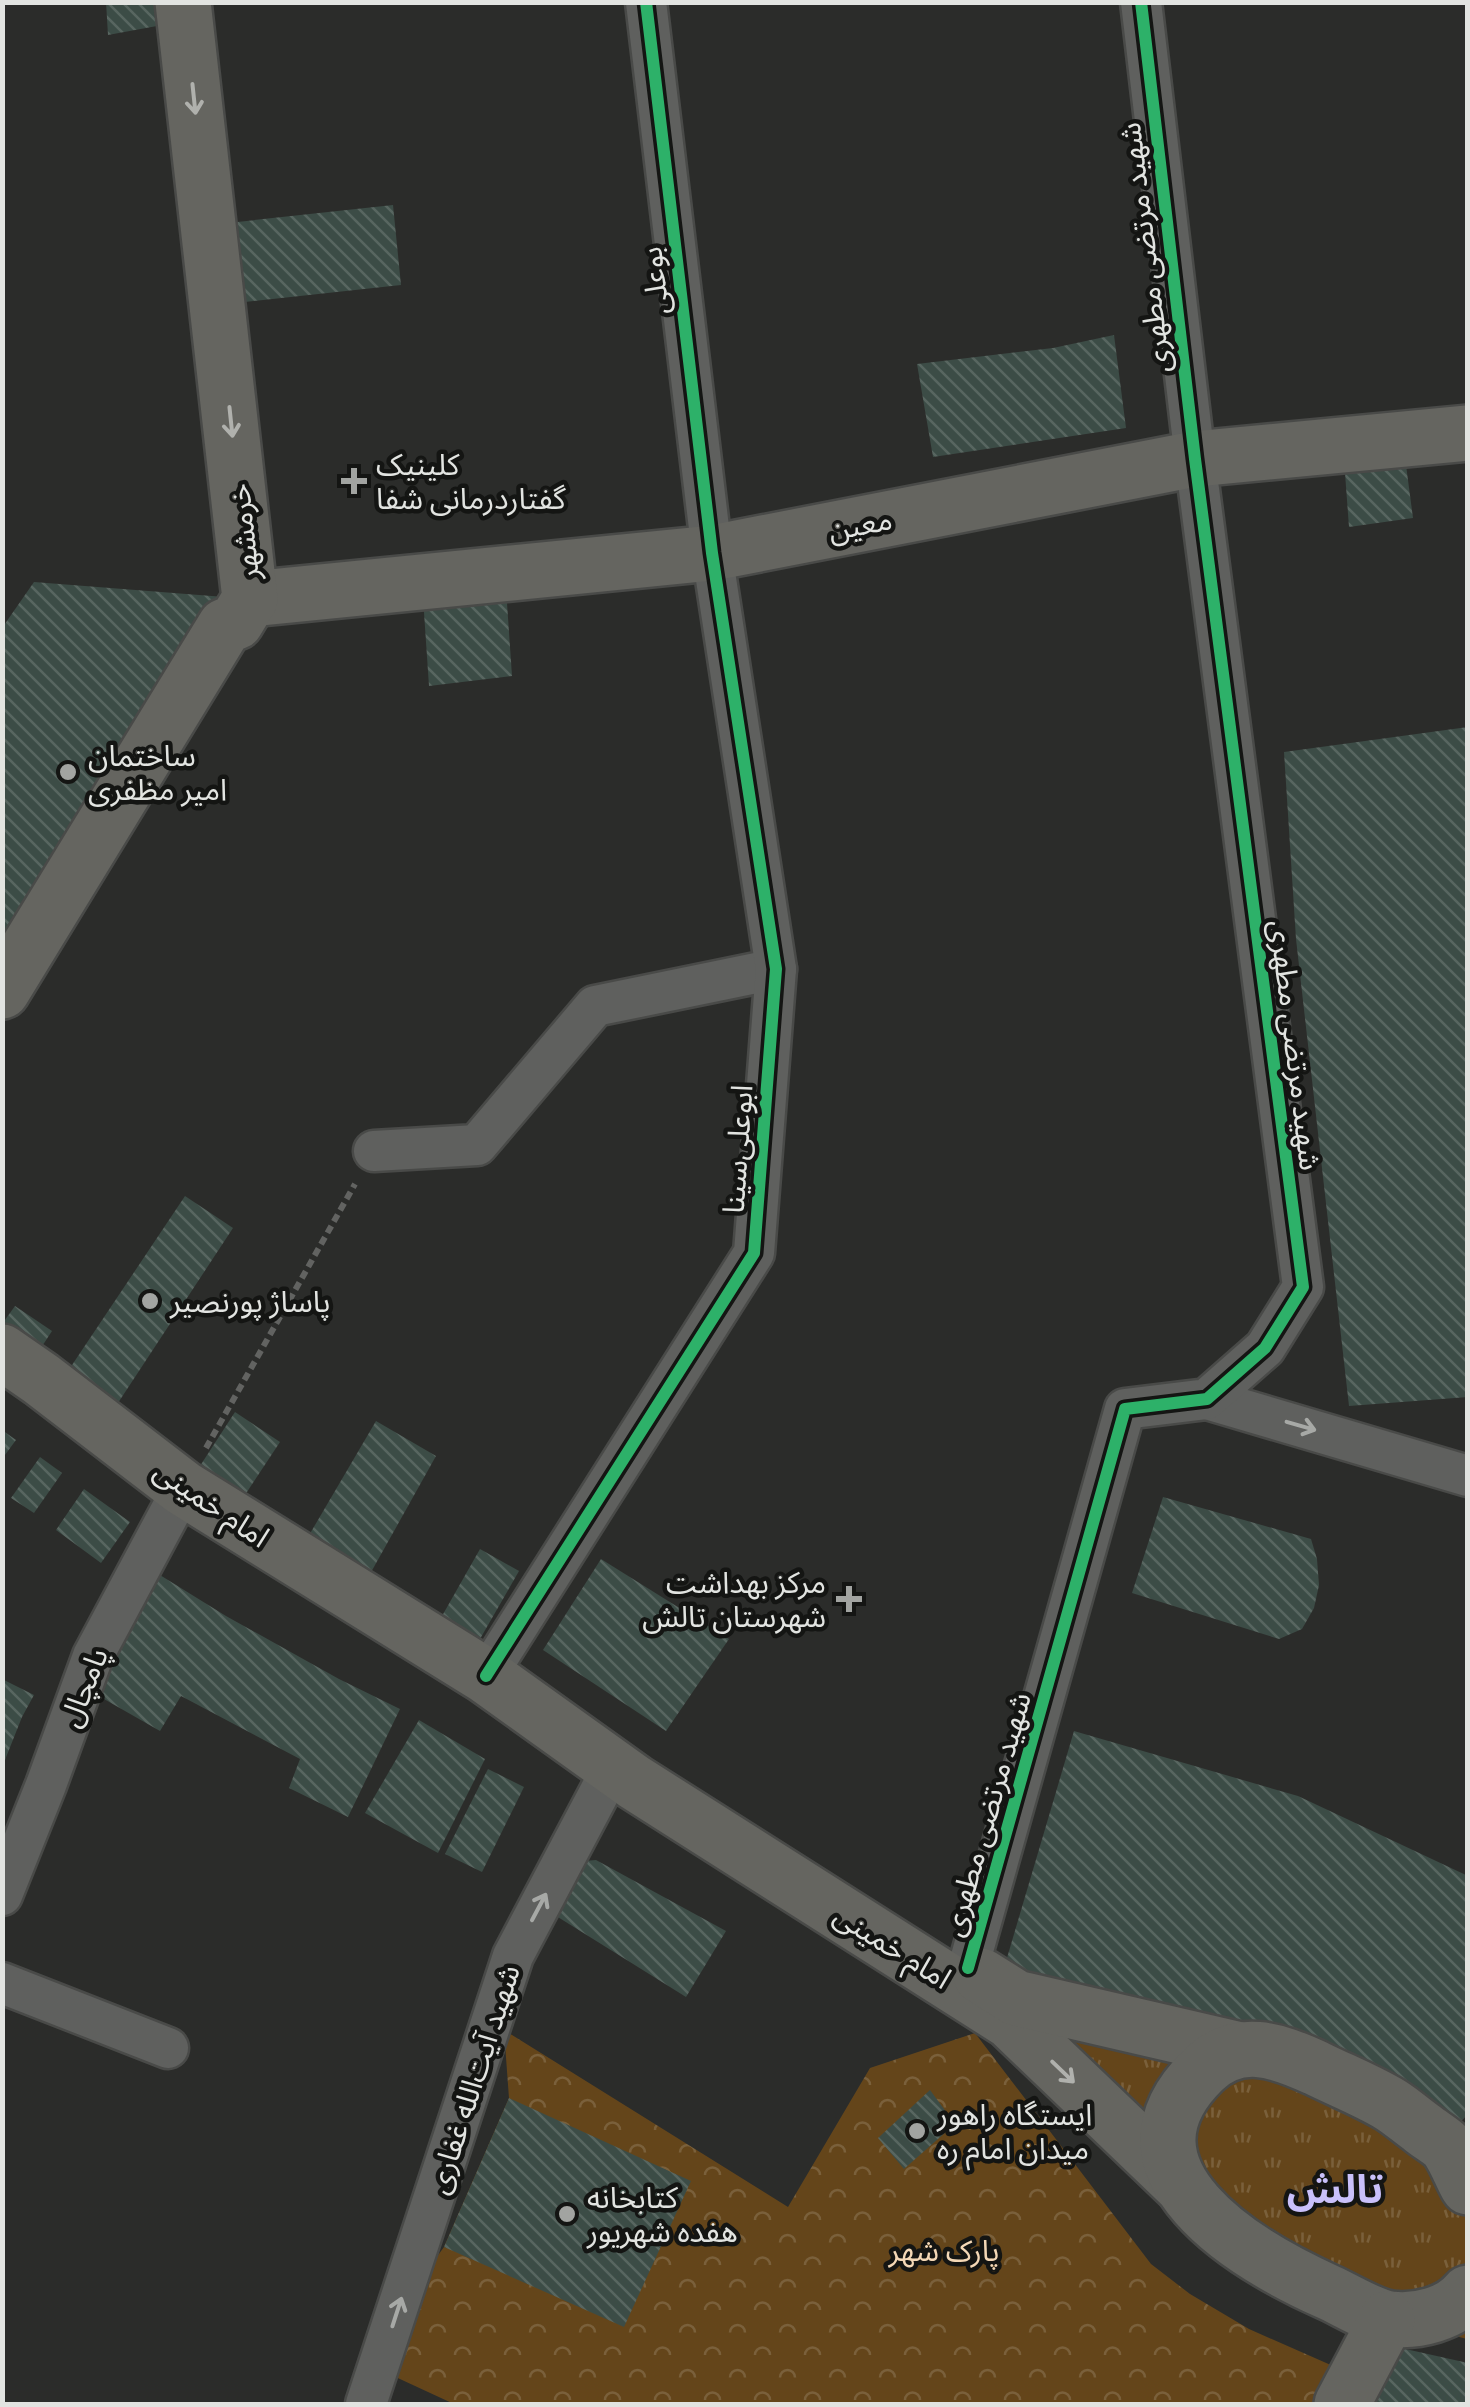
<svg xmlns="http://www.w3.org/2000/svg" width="1470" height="2407" viewBox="0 0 1470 2407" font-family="'Titillium Web','Noto Sans Arabic',sans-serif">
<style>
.grass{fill:url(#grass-tufts)}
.park{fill:url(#park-crowns)}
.building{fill:url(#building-back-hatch)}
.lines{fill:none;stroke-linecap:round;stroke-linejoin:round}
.street-casing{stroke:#494a48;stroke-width:45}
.secondary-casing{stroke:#494a48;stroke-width:60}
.path{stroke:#626361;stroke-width:6;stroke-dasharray:8 5;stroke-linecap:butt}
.street{stroke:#5f605e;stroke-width:40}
.secondary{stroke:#656560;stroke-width:55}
.cycleway-casing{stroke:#141513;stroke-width:19}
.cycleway{stroke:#2db169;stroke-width:12}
.oneway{stroke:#b0b1ad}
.oneway2{stroke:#a7a9a6}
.poi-dot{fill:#a2a4a1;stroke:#141513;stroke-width:4}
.labels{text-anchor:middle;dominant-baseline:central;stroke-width:9;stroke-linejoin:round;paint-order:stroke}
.street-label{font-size:30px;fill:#e2e4e1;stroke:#141513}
.poi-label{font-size:30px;fill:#e2e4e1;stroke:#141513;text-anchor:start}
.park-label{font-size:30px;fill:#f4d8b6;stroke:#141513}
.district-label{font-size:40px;font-weight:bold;fill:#c9c0fa;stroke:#141513}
</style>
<defs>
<pattern id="grass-tufts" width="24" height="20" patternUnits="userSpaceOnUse" patternTransform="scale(2.5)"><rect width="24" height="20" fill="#64451a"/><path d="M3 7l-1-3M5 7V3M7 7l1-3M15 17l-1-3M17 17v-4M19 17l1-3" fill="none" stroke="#7a603b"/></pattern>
<pattern id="park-crowns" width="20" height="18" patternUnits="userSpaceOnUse" patternTransform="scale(2.5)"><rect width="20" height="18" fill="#64451a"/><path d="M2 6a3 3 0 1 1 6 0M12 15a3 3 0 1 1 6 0" fill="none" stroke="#7a603b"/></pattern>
<pattern id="building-back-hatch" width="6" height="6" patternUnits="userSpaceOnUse" patternTransform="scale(2.5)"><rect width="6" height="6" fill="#3c4c46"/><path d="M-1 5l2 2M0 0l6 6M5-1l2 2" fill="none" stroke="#586660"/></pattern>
</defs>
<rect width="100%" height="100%" fill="#2b2c2a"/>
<!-- grass -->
<polygon class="grass" points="1016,1998 1236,2049 1467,2175 1467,2339 1391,2319 1303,2281"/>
<!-- park -->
<polygon class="park" points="504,2030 788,2207 870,2068 975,2033 1151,2264 1190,2294 1249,2329 1333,2366 1313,2404 454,2404 361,2361 444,2247 509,2098"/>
<!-- building -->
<g class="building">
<polygon points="106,2 183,2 184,21 108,35"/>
<polygon points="393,205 401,285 218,305 209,225"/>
<polygon points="1114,335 1126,428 933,457 917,364 1053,348"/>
<polygon points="1406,465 1413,518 1349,527 1345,473"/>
<polygon points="505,574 512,676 429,686 422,583"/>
<polygon points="34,582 250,599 2,989 2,628"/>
<polygon points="1468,727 1468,1397 1349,1406 1296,939 1284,752"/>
<polygon points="185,1196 233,1228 114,1409 66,1374"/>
<polygon points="15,1306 52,1331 37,1354 2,1329 2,1324"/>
<polygon points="235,1412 280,1442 243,1498 198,1469"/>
<polygon points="376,1421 436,1456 370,1574 308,1537"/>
<polygon points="2,1430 16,1440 2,1459"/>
<polygon points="40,1457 62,1473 34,1513 11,1498"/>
<polygon points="84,1489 130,1522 101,1563 56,1530"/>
<polygon points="1163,1497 1311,1539 1317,1559 1319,1585 1314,1608 1302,1629 1279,1639 1132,1593"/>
<polygon points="480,1549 519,1571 480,1639 442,1616"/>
<polygon points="601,1559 729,1639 666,1731 543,1650"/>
<polygon points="147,1567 226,1616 339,1679 400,1709 348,1817 289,1788 300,1759 181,1696 160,1731 83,1687"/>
<polygon points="2,1679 34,1695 22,1717 3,1765"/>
<polygon points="419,1720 485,1759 438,1853 365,1813"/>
<polygon points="1074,1731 1298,1796 1468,1876 1468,2114 1444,2140 1004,1968"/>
<polygon points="488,1769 524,1787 482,1872 445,1854"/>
<polygon points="596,1860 726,1931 686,1997 553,1914 573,1862"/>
<polygon points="930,2090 955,2124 904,2169 878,2138"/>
<polygon points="509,2098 691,2181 624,2327 444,2247"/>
<polygon points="1392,2346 1468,2363 1468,2404 1362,2404"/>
</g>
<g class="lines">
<!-- street casing -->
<g class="street-casing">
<g id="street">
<polyline points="374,1151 477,1145 595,1006 776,969"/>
<polyline points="1207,1399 1468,1476"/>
<polyline points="486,1676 754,1253 776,969 712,553 646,2"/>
<polyline points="2,1895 46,1785 93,1656 183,1488"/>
<polyline points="968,1968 1125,1409 1207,1399 1265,1348 1303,1287 1195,459 1141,2"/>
<polyline points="2,1983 168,2048"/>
<polyline points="366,2404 513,1956 613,1767"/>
</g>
</g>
<!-- secondary casing -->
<g class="secondary-casing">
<g id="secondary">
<polyline points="250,599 712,553 1195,459 1468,433"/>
<polyline points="2,991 225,626 236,622 250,599 183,2"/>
<polyline points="2,1352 41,1379 183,1488 486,1676 634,1782 1010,2021 1180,2184"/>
<polyline points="981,1976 1016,1998 1236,2049"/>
<path d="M1468 2187C1461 2175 1455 2157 1446 2146 1440 2140 1429 2134 1422 2128 1412 2121 1402 2112 1391 2105 1368 2091 1340 2080 1316 2068 1277 2050 1238 2036 1203 2070 1101 2170 1246 2255 1328 2292 1346 2300 1373 2317 1391 2319 1417 2322 1451 2314 1468 2293"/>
<polyline points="1342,2404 1387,2319"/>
</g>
</g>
<!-- path -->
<polyline class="path" points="206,1448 355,1184"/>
<!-- street -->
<use href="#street" class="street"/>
<!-- secondary -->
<use href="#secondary" class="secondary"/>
<!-- cycleway casing -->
<g class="cycleway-casing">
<g id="cycleway">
<polyline points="486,1676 754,1253 776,969 712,553 646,2"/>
<polyline points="968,1968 1125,1409 1207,1399 1265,1348 1303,1287 1195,459 1141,2"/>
</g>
</g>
<!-- cycleway -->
<use href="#cycleway" class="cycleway"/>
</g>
<!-- one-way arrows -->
<defs><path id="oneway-shaft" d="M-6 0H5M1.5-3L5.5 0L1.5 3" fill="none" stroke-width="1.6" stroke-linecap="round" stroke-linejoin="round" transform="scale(2.5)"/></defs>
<g class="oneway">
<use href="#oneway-shaft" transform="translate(194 99) rotate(84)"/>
<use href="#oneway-shaft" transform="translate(231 422) rotate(84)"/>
<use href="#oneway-shaft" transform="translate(1063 2072) rotate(44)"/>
</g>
<g class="oneway2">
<use href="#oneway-shaft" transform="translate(1301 1426) rotate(16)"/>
<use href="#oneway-shaft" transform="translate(539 1907) rotate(-62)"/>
<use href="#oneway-shaft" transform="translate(397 2312) rotate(-72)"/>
</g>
<!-- markers -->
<g class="poi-dot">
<path d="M349 466h10v10h10v10h-10v10h-10v-10h-10v-10h10z"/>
<circle cx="68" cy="772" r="10"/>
<circle cx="150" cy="1301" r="10"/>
<path d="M844 1584h10v10h10v10h-10v10h-10v-10h-10v-10h10z"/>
<circle cx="917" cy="2131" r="10"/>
<circle cx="567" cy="2214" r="10"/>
</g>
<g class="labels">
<!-- street labels -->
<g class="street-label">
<text transform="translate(1144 248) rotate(-97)">شهید مرتضی مطهری</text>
<text transform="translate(654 281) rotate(-97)">بوعلی</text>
<text transform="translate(860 524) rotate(-11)">معین</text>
<text transform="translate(243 532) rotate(-96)">خرمشهر</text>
<text transform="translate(1296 1045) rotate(83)">شهید مرتضی مطهری</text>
<text transform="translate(737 1149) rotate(-86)">ابوعلی‌سینا</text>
<text transform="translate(212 1503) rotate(34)">امام خمینی</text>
<text transform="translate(83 1687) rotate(-68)">پامچال</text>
<text transform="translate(986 1814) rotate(-74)">شهید مرتضی مطهری</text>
<text transform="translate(893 1946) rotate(32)">امام خمینی</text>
<text transform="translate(473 2079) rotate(-72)">شهید آیت‌الله غفاری</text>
</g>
<!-- poi labels -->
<g class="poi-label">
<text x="376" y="464">کلینیک<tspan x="376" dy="34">گفتاردرمانی شفا</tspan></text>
<text x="88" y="755">ساختمان<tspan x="88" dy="34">امیر مظفری</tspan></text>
<text x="170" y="1301">پاساژ پورنصیر</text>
<text x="826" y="1582" text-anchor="end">مرکز بهداشت<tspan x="826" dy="34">شهرستان تالش</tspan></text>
<text x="937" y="2114">ایستگاه راهور<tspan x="937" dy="34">میدان امام ره</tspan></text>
<text x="587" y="2197">کتابخانه<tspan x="587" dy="34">هفده شهریور</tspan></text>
</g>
<!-- park labels -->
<g class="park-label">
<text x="944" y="2250">پارک شهر</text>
</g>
<!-- district labels -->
<g class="district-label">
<text x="1335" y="2188">تالش</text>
</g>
</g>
<!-- border -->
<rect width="1470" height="2407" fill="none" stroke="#e2e4e1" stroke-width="10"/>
</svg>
